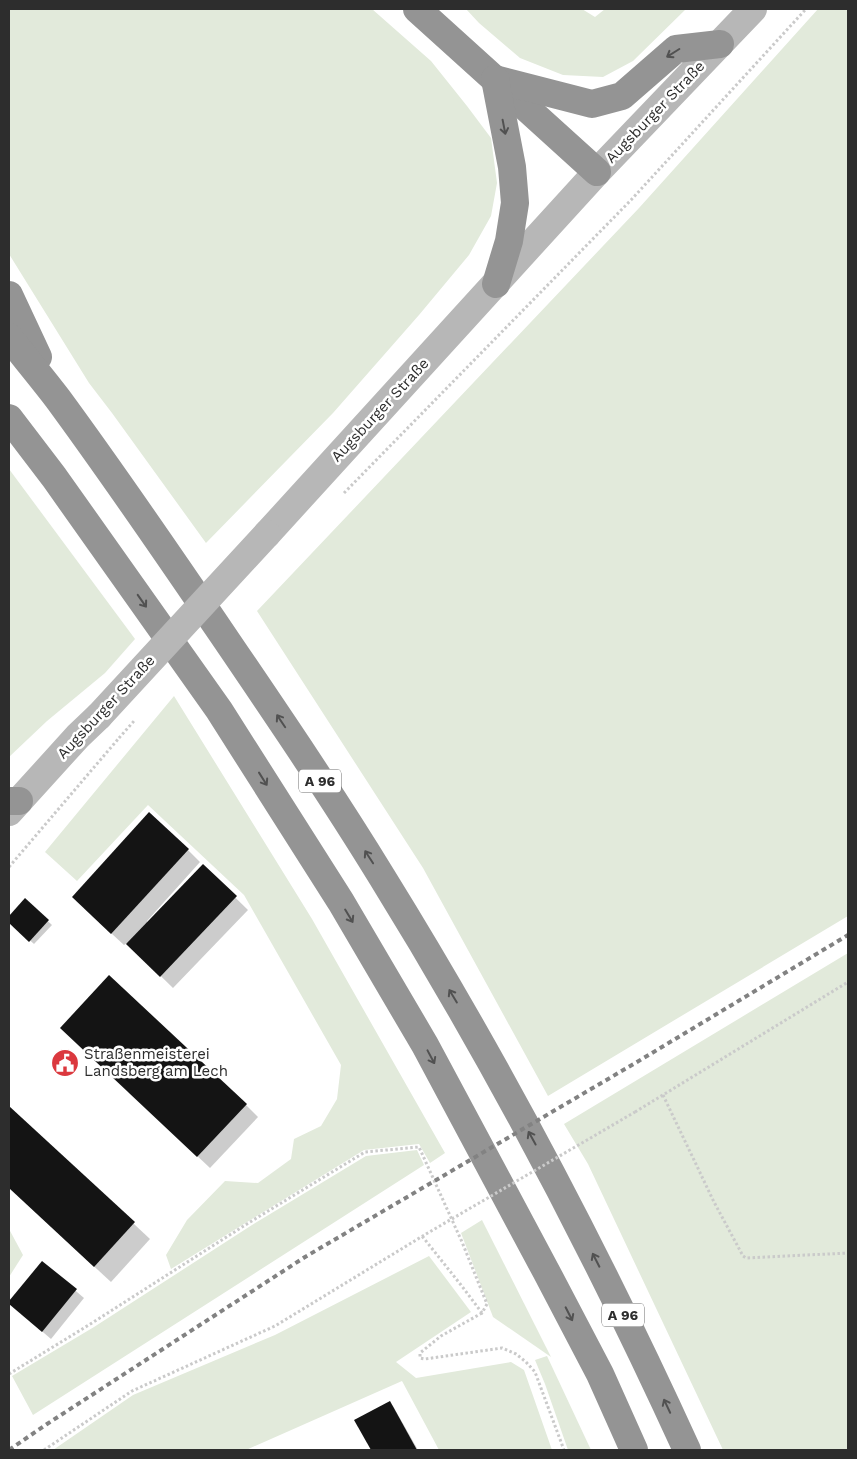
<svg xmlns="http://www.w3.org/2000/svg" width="857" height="1459" viewBox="0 0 857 1459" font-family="'Work Sans',sans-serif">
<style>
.green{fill:#e2eadb}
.shadow{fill:#0003}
.building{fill:#141414}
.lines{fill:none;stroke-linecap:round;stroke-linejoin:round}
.path{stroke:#cacaca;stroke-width:3;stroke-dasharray:2.5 2.5;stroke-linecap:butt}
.secondary{stroke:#b7b7b7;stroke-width:28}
.highway{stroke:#949494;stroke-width:28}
.rail{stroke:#828282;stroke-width:4;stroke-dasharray:5 4;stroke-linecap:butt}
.path-bridge{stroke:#cacaca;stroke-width:3;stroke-dasharray:2.5 2.5;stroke-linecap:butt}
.secondary-bridge{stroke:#b7b7b7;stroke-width:28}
.oneway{stroke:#515151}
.labels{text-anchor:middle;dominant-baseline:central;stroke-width:5;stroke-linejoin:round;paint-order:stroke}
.shield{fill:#fff;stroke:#6c6c6c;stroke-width:1}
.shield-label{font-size:14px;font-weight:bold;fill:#2d2d2d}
.street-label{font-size:15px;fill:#2d2d2d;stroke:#fff}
.poi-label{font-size:15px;fill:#2d2d2d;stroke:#fff;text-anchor:start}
</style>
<rect width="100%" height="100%" fill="#fff"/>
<!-- green -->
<g class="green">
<polygon points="9,9 372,9 431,61 467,106 491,138 497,183 491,216 469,255 419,315 333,413 206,543 112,413 89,383 9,254"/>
<polygon points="466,9 582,9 595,17 605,9 686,9 633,61 603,77 563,75 520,58 479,23"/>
<polygon points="818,9 848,9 848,916 548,1096 423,868 257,611 639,208"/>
<polygon points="9,469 135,639 105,673 47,721 9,757"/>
<polygon points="174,696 312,919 445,1153 430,1163 419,1144 364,1150 171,1269 166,1255 187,1220 225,1181 258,1183 291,1159 294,1139 321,1126 337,1099 341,1065 244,895 148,805 77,881 45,852"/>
<polygon points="848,953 848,1450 723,1450 588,1164 564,1124"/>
<polygon points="417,1150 424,1165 33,1415 12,1376 94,1327 252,1225 366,1156"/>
<polygon points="482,1220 551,1357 493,1317 461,1233"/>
<polygon points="9,1229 23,1255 9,1277"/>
<polygon points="429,1256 471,1312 396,1362 416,1378 511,1362 524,1370 552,1450 439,1450 402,1381 246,1450 53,1450 133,1395 275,1335"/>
<polygon points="547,1356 591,1450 568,1450 545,1384 535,1360"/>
</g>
<!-- shadow -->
<g class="shadow">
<polygon points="188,850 200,862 147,921 148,923 203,866 248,910 173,988 127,943 124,945 86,910"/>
<polygon points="25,900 52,925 34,944 9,922 9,918"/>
<polygon points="74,1040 246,1105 258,1117 210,1168"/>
<polygon points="9,1107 150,1239 111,1282 9,1188"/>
<polygon points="42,1262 84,1298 51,1339 9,1303"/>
<polygon points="389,1402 393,1406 418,1450 372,1450 356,1421"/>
</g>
<!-- building -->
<g class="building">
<polygon points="149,812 189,849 111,934 72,897"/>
<polygon points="203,864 237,896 160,977 126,944"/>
<polygon points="25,898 49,920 29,942 9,923 9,916"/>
<polygon points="109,975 247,1104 197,1157 60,1028"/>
<polygon points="9,1106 135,1222 94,1267 9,1188"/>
<polygon points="42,1261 77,1289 42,1332 9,1304 9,1301"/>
<polygon points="390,1401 417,1450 371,1450 354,1420"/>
</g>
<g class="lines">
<!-- path -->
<g class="path">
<polyline points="344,493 631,200 806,9"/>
<polyline points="9,867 119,738"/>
<polyline points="663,1095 714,1202 743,1256 746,1258 848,1253"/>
<polyline points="635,1112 848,982"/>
<polyline points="482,1313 441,1336 420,1353 420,1358 425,1359 502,1348 516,1354 526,1362 535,1372 564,1450"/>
<polyline points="9,1374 92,1323 250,1222 365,1152 419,1147 462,1242 487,1304 482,1313 461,1285 422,1236"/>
<polyline points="44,1450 132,1391 275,1326 426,1234"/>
</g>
<!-- secondary -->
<g class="secondary">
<polyline points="267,534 597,172 753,9"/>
<polyline points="9,812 78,736 99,716"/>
</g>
<!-- highway -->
<g class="highway">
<polyline points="417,9 597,172"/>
<polyline points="495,79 592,104 622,96 676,49 720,44"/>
<polyline points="495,79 512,167 515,203 509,241 496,284"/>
<polyline points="9,295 38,357"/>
<path d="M9 337C25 358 42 378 58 399 116 478 172 560 227 641 280 719 333 797 382 877 496 1061 597 1253 687 1450"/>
<polyline points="9,418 54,477 219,710 341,902 425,1045 546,1271 600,1374 634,1450"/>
<polyline points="9,801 19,801"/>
</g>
<!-- rail -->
<polyline class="rail" points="9,1450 47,1424 305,1257 637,1062 848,935"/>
<!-- path-bridge -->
<g class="path-bridge">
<polyline points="119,738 134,721"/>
<polyline points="426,1234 635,1112"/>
</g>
<!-- secondary-bridge -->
<polyline class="secondary-bridge" points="99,716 267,534"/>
</g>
<!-- one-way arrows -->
<defs><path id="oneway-shaft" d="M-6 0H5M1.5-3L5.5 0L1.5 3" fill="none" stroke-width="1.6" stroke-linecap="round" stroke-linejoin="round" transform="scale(1.25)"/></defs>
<g class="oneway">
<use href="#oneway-shaft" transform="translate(673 53) rotate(148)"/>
<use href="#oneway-shaft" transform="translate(504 127) rotate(79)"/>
<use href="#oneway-shaft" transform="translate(142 601) rotate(55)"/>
<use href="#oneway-shaft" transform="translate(281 721) rotate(-124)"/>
<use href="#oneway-shaft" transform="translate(263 779) rotate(58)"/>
<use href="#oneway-shaft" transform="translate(369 857) rotate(-123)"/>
<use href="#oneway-shaft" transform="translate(349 916) rotate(59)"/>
<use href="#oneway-shaft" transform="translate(453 996) rotate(-121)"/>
<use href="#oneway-shaft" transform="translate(431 1057) rotate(62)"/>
<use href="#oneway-shaft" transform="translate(532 1138) rotate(-119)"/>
<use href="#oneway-shaft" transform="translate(596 1260) rotate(-117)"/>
<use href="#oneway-shaft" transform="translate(569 1314) rotate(63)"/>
<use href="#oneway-shaft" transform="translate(667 1406) rotate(-115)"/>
</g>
<!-- icons -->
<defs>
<g id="civic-disc" transform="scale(1.4375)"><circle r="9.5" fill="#db383e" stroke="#fff"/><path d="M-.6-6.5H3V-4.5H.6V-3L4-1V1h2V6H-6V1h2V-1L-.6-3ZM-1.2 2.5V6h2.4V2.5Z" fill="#fff"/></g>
</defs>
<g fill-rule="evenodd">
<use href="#civic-disc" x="65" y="1063"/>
</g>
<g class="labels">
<!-- shield labels -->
<g class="shield">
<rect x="299" y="769.5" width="42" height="23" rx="4"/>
<rect x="602" y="1303.5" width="42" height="23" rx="4"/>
</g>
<g class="shield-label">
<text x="320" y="781">A 96</text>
<text x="623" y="1315">A 96</text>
</g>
<!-- street labels -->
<g class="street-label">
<text transform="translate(655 112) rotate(-46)">Augsburger Straße</text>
<text transform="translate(380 410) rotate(-47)">Augsburger Straße</text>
<text transform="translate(106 707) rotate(-47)">Augsburger Straße</text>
</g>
<!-- poi labels -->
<g class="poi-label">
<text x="84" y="1054">Straßenmeisterei<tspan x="84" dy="17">Landsberg am Lech</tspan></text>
</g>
</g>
<!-- border -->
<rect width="857" height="1459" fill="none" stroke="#2d2d2d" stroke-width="20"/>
</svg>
